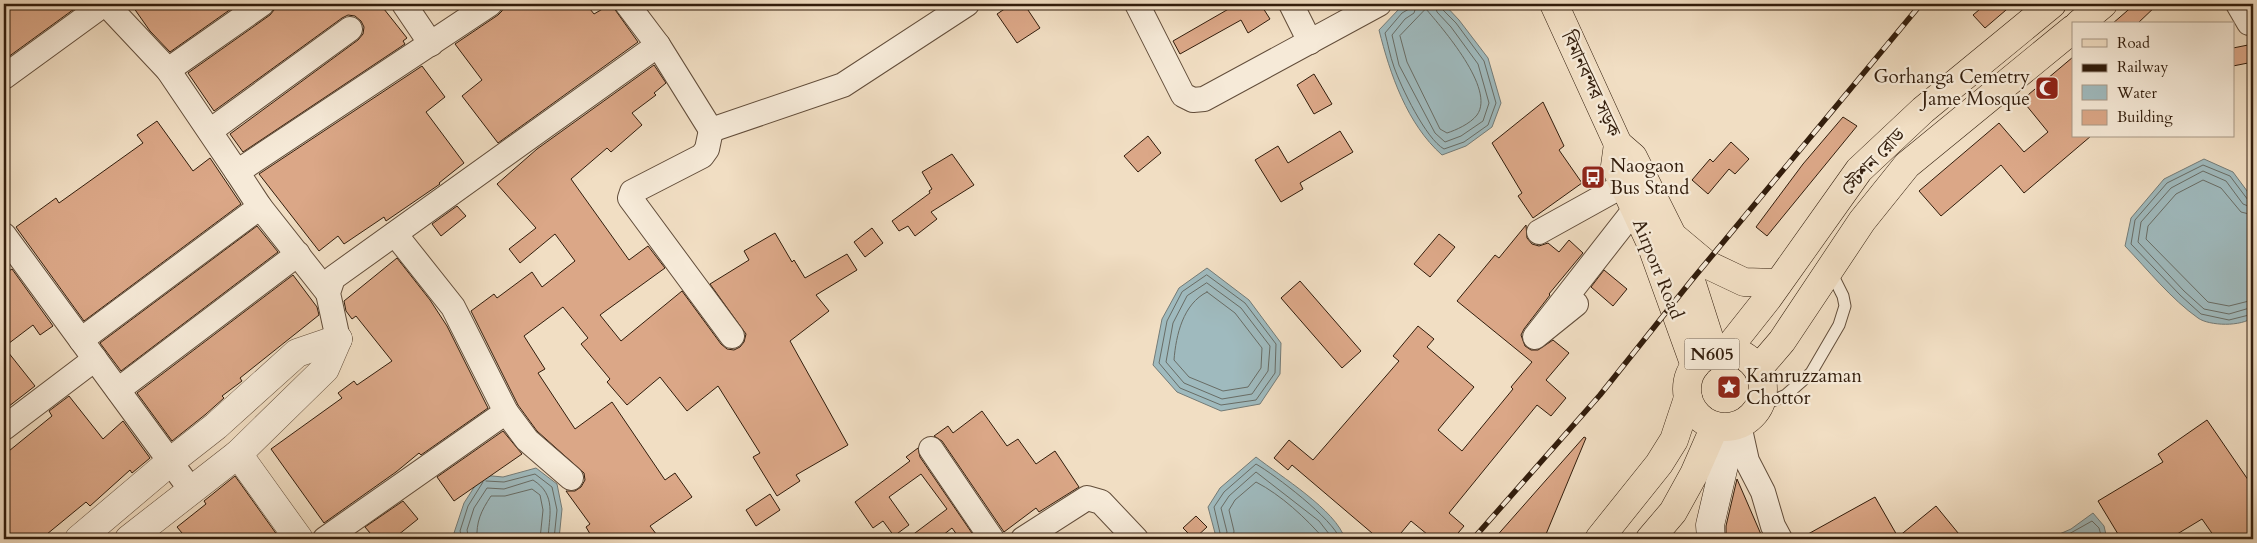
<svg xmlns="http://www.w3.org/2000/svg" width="2257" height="543" viewBox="0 0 2257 543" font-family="Cardo,'Noto Serif Bengali',serif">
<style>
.water{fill:#9fbabe;stroke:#737b77}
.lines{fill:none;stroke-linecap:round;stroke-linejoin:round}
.shore{stroke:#686c65;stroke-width:1}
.building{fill:#dba787;stroke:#321d0c}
.service-casing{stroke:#624d3a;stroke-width:13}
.minor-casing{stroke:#624d3a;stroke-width:26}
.tertiary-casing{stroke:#624d3a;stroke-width:29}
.secondary-casing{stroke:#321d0c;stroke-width:29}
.primary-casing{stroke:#321d0c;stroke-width:29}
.trunk-casing{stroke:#321d0c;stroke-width:29}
.service{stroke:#f6ead8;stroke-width:11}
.minor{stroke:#f6ead8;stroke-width:24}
.tertiary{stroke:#f6ead8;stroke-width:28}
.secondary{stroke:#f6ead8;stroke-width:28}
.primary{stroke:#f1dec3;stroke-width:28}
.trunk{stroke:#f1dec3;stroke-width:28}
.rail-casing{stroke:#321d0c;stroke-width:5.5}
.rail{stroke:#f6ead8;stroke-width:4;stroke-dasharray:11;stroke-linecap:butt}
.labels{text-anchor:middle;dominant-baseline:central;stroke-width:4.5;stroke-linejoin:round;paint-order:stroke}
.shield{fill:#f6ead8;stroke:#6d5a49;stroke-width:1}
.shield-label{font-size:18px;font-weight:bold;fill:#321d0c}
.poi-label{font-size:19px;fill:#321d0c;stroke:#f6ead8;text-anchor:start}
.street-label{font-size:19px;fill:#321d0c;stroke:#f6ead8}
</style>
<rect width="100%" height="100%" fill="#f1dec3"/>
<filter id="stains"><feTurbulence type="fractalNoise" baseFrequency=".004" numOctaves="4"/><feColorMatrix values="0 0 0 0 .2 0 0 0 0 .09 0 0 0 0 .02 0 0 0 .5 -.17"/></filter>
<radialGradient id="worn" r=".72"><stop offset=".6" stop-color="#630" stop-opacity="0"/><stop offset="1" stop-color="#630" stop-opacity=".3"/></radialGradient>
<!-- water -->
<g class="water">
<path d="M1410 4H1444L1459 20 1488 58 1501 103 1492 127 1466 146 1442 155C1407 124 1390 74 1379 30L1399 9Z"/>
<path d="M2204 159 2233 172 2253 199V317C2242 327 2209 326 2198 318 2171 299 2148 270 2125 246L2131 218 2164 179Z"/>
<polygon points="1207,268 1249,300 1281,343 1280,374 1260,404 1221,411 1177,392 1153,365 1162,319 1179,288"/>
<path d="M1256 457C1280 476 1336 510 1345 539H1214L1215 533 1208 507 1220 488Z"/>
<polygon points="536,468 557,484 562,509 559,539 460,539 454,533 464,503 482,475 503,477"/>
<polygon points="2093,513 2104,526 2107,539 2048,539 2071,529"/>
</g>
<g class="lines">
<!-- shore -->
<g class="shore">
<path d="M1410 4 1409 9 1402 13 1385 33C1388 44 1390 56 1394 67 1401 87 1426 139 1444 149L1464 142 1488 125 1496 103 1484 61 1456 23 1442 9 1441 4"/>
<polyline points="1417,4 1414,13 1405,19 1392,35 1399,65 1435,133 1445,142 1461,136 1483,121 1489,103 1478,64 1451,27 1437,12 1435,4"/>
<path d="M1426 9C1442 28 1496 89 1477 115 1470 124 1456 130 1447 133L1440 129 1407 62 1400 36Z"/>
<polyline points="2253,201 2248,200 2230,176 2203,165 2167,183 2135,220 2131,244 2180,295 2201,314 2229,320 2253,314"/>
<polyline points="2253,208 2243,204 2226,181 2203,171 2171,188 2141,222 2138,242 2184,291 2204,309 2229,314 2253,307"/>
<polyline points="2253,215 2241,212 2221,188 2203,180 2176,194 2148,226 2146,239 2208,302 2229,306 2253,300"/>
<polygon points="1207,275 1245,303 1276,344 1275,373 1256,400 1221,405 1180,388 1159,363 1167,321 1182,292"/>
<polygon points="1207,283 1241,308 1270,346 1268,371 1252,394 1222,399 1184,383 1166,362 1173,323 1187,296"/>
<path d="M1207 292 1235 313 1262 348 1261 368 1248 387 1223 391 1189 377 1174 360C1176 335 1183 304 1207 292Z"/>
<polyline points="486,481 504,482 535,474 552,487 557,510 554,539"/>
<polyline points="463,539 460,531 468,506 483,482"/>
<path d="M469 539 467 530 474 508 487 488 504 489 533 480C557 495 549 516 548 539"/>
<path d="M477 539C476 522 481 511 491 496H505L532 489 540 495 543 510 540 539"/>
<path d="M1219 539 1220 533 1214 507 1224 492 1256 464C1275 475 1333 519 1340 539"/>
<polyline points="1225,539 1227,532 1221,508 1229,496 1256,472 1319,521 1333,539"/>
<path d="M1233 539 1234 531 1229 510 1235 500 1256 482C1281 495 1306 518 1324 539"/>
<polyline points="2060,539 2092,521 2099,528 2102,539"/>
</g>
</g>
<!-- building -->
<g class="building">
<polygon points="4,4 81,4 4,60"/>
<polygon points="131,4 238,4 170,52 150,31"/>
<polygon points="276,4 380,4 407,38 403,41 405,44 243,152 230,134 358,40 363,34 364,27 361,21 355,16 348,15 342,18 214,111 188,73 270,15 274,10"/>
<polygon points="504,4 586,4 594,14 611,4 638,42 498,143 462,96 482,80 455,44 498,15 502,11"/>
<polygon points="1012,4 1024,4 1040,28 1017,43 997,14"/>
<polygon points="1231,4 1271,4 1263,8 1270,19 1248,33 1241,20 1180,54 1173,41 1232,7"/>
<polygon points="1986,4 2013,4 1985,28 1973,15"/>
<polygon points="2135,4 2158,4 2137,24 2112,24"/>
<polygon points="2253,44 2253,62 2233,66 2233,48"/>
<polygon points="2073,57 2073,136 2091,136 2024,193 2001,165 1941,216 1919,191 1999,123 2024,152 2048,132 2022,100"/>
<polygon points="654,65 666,83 654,93 656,95 632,113 642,125 611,152 607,148 571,179 629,260 648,246 665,268 600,315 621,341 682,291 721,344 727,349 734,350 740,347 744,342 746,334 710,284 749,260 744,251 775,233 792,262 794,260 805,278 847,254 857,270 816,295 829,311 790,341 848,445 796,475 800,481 777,496 753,457 760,453 718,386 687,411 660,377 627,405 607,382 610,379 581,344 588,338 563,307 524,336 545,369 538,373 575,429 612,402 665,480 675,473 692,497 650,526 660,539 593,539 586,527 590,524 566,491 575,491 581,487 585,480 584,473 537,431 518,405 471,311 494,294 497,298 532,272 542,287 575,261 555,234 520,263 509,249 536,228 497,184 537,149"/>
<polygon points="422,66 445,97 426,112 464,163 439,183 440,184 386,221 384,217 344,244 338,236 319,251 259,174"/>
<polygon points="1314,74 1332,104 1314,114 1297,85"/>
<polygon points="1543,102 1564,146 1559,150 1582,183 1533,218 1518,196 1522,193 1492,143"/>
<polygon points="1843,117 1857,126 1767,236 1756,227 1803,164"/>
<polygon points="157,121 193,171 210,158 241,204 84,321 16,227 56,198 59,203 143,143 137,135"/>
<polygon points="1340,131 1353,152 1300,183 1303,189 1281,202 1255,160 1278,146 1288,163"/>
<polygon points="1148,136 1161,153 1138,172 1124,156"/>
<polygon points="1731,142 1749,159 1735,174 1729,169 1708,194 1692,180 1710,159 1713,162"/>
<polygon points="952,154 974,185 931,212 937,219 915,236 908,226 899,231 892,221 930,193 929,191 932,189 922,172"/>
<polygon points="457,206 466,216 441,236 432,224"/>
<polygon points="1526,225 1527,238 1532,244 1539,246 1548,243 1559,252 1569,240 1583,253 1549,294 1550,295 1524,329 1521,335 1525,346 1531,350 1538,350 1553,340 1569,353 1546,380 1566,398 1551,416 1537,405 1449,513 1464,526 1453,539 1433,539 1411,521 1396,539 1379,539 1292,465 1288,470 1274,458 1289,440 1313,460 1399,361 1393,356 1418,326 1434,339 1427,347 1474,387 1438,430 1462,451 1513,389 1511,387 1532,362 1457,301 1495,255 1499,258"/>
<polygon points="257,226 278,252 121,371 100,343"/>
<polygon points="872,228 883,243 865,257 854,242"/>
<polygon points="1439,234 1455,247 1430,277 1414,264"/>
<polygon points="397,258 430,300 447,326 488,408 421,455 419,453 396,472 324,523 271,449 342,398 338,393 354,381 357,385 392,361 356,316 352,319 346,311 344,301"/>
<polygon points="12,269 53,326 40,335 33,325 4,347 35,386 4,410 4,274"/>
<polygon points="1604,270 1627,289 1613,306 1591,287"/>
<polygon points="293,275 317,307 319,315 240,378 242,381 222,396 224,398 206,414 172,441 137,393"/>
<polygon points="1300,281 1361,351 1342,368 1281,298"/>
<polygon points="69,396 103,439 123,421 150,458 132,473 130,470 90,506 86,502 41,539 4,539 4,455 52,416 49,411"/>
<polygon points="982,411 1007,446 1018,439 1036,464 1055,451 1079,487 1039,512 1036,508 1004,532 942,441 934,436 948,426 953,433"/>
<polygon points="2207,420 2253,487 2253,539 2216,539 2202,519 2169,539 2121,539 2098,501 2163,462 2158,454"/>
<polygon points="503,431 522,454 454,501 437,477"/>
<polygon points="1584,437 1586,438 1544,539 1494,539"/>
<polygon points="918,448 920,457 976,539 960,539 952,528 938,539 907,539 947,509 921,474 889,497 909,525 894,536 883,521 873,528 855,502 910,461 906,457"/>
<polygon points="235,476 280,539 187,539 177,527 206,504 204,501"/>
<polygon points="1737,479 1763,539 1726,539 1726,526"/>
<polygon points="770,494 780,510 756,526 746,510"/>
<polygon points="1875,497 1898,537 1936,506 1963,539 1799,539"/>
<polygon points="403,501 418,519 393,539 375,539 365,527"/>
<polygon points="1196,516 1207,527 1194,539 1183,528"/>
</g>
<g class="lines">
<!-- service casing -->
<g class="service-casing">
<polyline id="service" points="1759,407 1786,395 1811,373 1839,325 1845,306 1843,296 1830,270"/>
</g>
<!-- minor casing -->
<g class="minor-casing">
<g id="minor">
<polyline points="106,4 168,70 237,172"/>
<polyline points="404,4 431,44"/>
<polyline points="627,4 658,45 711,130 843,85 967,4"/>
<polyline points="1137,4 1183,95 1193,100 1204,99 1379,4"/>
<polyline points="1291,4 1310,42"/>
<polyline points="2238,4 2249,23 2253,23"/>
<polyline points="168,70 262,4"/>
<polyline points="4,77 96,10 99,4"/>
<polyline points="711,130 707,149 702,156 632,192 630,198 732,336"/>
<polyline points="210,131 350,29"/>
<polyline points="260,207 328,293"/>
<polyline points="1539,232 1640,176"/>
<polyline points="4,235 191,490"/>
<polyline points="1576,304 1535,337 1635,209 1648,201"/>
<polyline points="338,339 328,293 333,278 658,45"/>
<polyline points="81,340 260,207 237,172 490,4"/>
<polyline points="118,390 298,254"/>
<polyline points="506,412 527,440 571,478"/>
<polyline points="1739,425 1747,461 1763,492 1773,526 1780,539"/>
<polyline points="4,428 95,359"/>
<polyline points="931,449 992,539"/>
<polyline points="325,539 506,412 453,307 395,234"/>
<polyline points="1023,539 1087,498 1101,502 1136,539"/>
</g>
</g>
<!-- tertiary casing -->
<g class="tertiary-casing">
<g id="tertiary">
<polyline points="238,454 299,539"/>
<polyline points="79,539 170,462 216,426 297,353 338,339"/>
<polyline points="129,539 238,454 325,369 338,339"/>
</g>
</g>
<!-- secondary casing -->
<g class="secondary-casing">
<polyline id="secondary" points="1711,539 1710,525 1733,427"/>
</g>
<!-- primary casing -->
<g class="primary-casing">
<g id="primary">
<polyline points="1554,4 1618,144 1633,157 1672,235 1691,281 1714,353"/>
<polyline points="2079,24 2103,4"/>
<polyline points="1618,144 1615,166 1651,244 1695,366"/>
<polyline points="1675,238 1706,264 1744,282 1778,283"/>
<polyline points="1726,351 1768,298 1859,170 1923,110 2052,4"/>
<circle cx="1725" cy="389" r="38"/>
<polyline points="1758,369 1782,341 1862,221 1907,165 2073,29"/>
</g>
</g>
<!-- trunk casing -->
<g class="trunk-casing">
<g id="trunk">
<polyline points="1599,539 1659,464 1674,440 1688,398"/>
<polyline points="1650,539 1673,512 1694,474 1715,426"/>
</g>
</g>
<!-- service -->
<use href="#service" class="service"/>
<!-- minor -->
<use href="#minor" class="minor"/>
<!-- tertiary -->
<use href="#tertiary" class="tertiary"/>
<!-- secondary -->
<use href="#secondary" class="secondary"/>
<!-- primary -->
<use href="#primary" class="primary"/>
<!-- trunk -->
<use href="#trunk" class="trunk"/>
<!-- rail casing -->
<g class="rail-casing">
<polyline id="rail" points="1473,539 1600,395 1691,281 1921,4"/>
</g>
<!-- rail -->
<use href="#rail" class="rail"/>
</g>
<!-- icons -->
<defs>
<g id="mosque-square" transform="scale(1.25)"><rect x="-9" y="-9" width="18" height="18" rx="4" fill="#8f2418" stroke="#f6ead8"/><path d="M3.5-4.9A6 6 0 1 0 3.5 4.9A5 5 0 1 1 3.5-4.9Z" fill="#fff"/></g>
<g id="bus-square" transform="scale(1.25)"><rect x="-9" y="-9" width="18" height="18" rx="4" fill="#8f2418" stroke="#f6ead8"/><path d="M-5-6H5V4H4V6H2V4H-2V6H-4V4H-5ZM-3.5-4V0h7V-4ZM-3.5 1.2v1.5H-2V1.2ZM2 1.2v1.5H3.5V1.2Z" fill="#fff"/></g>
<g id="sight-square" transform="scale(1.25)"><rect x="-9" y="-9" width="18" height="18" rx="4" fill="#8f2418" stroke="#f6ead8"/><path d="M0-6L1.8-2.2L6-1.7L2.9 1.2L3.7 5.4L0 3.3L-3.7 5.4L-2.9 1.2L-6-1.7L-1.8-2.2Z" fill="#fff"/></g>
</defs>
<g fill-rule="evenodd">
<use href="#mosque-square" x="2047" y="88"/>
<use href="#bus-square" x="1593" y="177"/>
<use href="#sight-square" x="1729" y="387"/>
</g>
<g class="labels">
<!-- shield labels -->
<rect class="shield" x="1684.5" y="338.5" width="55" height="31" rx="4"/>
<g class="shield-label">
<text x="1712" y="354">N605</text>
</g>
<!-- poi labels -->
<g class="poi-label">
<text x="2030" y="77" text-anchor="end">Gorhanga Cemetry<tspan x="2030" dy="22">Jame Mosque</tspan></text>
<text x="1610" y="166">Naogaon<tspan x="1610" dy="22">Bus Stand</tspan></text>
<text x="1746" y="376">Kamruzzaman<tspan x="1746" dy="22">Chottor</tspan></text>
</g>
<!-- street labels -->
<g class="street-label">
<text transform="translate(1591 84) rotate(65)">বিমানবন্দর সড়ক</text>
<text transform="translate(1873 162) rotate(-47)">স্টেশন রোড</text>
<text transform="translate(1658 269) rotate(68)">Airport Road</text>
</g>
</g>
<!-- margin -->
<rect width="2257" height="543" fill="none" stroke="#f1dec3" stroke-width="20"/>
<rect x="5" y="5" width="2247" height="533" fill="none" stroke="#321d0c" stroke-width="2.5"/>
<rect x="10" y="10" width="2237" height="523" fill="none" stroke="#321d0c"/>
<!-- legend -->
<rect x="2072" y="22" width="162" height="115" fill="#f6ead8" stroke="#a89886"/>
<rect x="2082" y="39" width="25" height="8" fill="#f1dec3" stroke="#a89886"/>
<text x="2117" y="48" font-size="15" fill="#321d0c">Road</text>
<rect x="2082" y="64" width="25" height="8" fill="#321d0c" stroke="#a89886"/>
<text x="2117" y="72" font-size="15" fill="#321d0c">Railway</text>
<rect x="2082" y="85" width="25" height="15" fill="#9fbabe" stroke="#a89886"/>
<text x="2117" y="98" font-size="15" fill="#321d0c">Water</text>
<rect x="2082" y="110" width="25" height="15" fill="#dba787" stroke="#a89886"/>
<text x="2117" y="122" font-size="15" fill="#321d0c">Building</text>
<rect width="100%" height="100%" filter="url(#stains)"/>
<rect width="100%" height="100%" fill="url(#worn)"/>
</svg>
